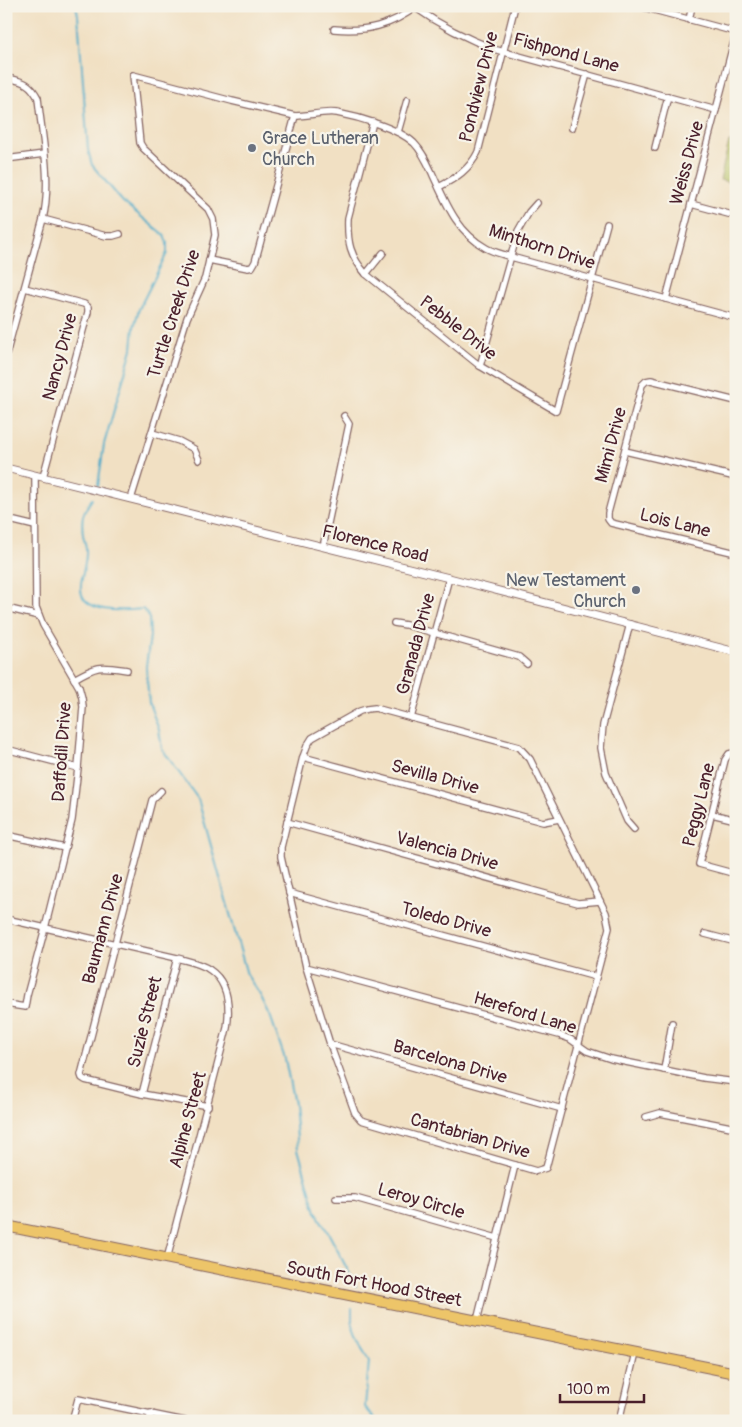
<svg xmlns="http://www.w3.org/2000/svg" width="742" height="1427" viewBox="0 0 742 1427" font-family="Pangolin,sans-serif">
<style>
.green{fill:#b4c061;stroke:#7f7046}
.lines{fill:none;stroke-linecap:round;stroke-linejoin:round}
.stream{stroke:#49abc9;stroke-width:2}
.minor-casing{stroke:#846360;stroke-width:8}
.tertiary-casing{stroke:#846360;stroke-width:9}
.trunk-casing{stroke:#846360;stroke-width:12}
.minor{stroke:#fff;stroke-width:5.5}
.tertiary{stroke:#fff;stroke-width:7}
.trunk{stroke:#edc569;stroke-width:10}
.worship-dot{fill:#6b7280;stroke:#f7f3e8;stroke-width:2}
.labels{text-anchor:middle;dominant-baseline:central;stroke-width:4.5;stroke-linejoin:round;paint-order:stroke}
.street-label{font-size:18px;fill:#4a1f2b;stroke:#f7f3e8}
.worship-label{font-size:18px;fill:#5b616d;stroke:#f7f3e8;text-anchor:start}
</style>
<rect width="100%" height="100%" fill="#f7f3e8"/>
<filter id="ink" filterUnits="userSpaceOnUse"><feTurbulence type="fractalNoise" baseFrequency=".02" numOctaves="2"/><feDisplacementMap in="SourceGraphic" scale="10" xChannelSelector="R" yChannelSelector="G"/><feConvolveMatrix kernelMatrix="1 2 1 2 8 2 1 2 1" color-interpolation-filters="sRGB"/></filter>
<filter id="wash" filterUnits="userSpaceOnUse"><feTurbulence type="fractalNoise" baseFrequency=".0096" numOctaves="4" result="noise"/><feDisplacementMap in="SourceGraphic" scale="20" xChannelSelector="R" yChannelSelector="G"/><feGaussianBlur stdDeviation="1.12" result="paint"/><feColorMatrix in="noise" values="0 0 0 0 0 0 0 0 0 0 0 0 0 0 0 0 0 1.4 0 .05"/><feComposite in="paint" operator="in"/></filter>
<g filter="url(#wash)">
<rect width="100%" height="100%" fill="#f1e0c3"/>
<!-- green -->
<polygon class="green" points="729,141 736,143 736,184 720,180"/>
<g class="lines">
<!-- stream -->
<g class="stream">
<polyline points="76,6 78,15 88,150 92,165 123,202 164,235 167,243 167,253 139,309 134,327 132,349 104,444 98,486"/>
<path d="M92 499C82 514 81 517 83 535 84 540 86 545 86 550 87 561 82 573 81 585 78 615 124 611 143 609L149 617 150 636 146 667 149 703 159 730 162 749 198 799 247 975 260 995 270 1015 285 1059 294 1104 298 1149 316 1212 330 1236 356 1286"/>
<polyline points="352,1309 352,1325 358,1341 369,1361 365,1407 377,1421"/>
</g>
</g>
</g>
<g filter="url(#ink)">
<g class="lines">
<!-- minor casing -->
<g class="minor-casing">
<g id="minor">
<polyline points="639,6 736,32"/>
<path d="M416 8C441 26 467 39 497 50L716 110"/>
<polyline points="689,20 692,6"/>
<path d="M334 29C366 32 391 26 417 6"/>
<path d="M373 122 348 218C347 242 350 256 366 274L480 366 556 411 607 224"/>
<polyline points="572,128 587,74"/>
<polyline points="398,132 407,100"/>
<polyline points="655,148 668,96"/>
<polyline points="6,159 44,154"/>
<path d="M439 187C456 178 469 170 478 152L515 6"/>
<polyline points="691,204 736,216"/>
<polyline points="43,219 106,236 113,236 120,234"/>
<polyline points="209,260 248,268 252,267 255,262 295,116"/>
<polyline points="366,274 383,253"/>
<polyline points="25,288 84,304 88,307 88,312 43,477"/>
<polyline points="666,299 736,34"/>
<path d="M6 355 43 219C52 180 42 137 38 98 30 83 24 82 8 78"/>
<polyline points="480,366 518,231 529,212 537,203"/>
<polyline points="736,401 651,380 646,381 642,385 608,513 608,519 611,523 736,553"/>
<polyline points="152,433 179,441 194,449 199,460"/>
<polyline points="625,451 736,477"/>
<path d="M131 499 187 318 205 278 215 235 213 219 208 209 143 148 140 143 133 75 232 101 295 116C309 116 323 111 337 113 358 117 398 128 414 143 423 152 428 164 433 175 446 203 457 232 486 248 493 252 502 254 511 257L736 318"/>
<polyline points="6,519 35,526"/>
<polyline points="323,547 349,424 344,416"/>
<polyline points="6,608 39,616"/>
<polyline points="394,623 406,625 519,657 527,664"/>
<polyline points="630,624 603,725 601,748 606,773 627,821 634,829"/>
<path d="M74 679C98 665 100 666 127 670"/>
<polygon points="375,708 519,747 530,759 606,913 609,928 546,1168 536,1171 361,1120 355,1113 330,1044 306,967 281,857 281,847 303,757 307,746 312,738 360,711 367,709"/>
<polyline points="411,718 449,578"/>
<polyline points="6,749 78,768"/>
<polyline points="736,754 733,753 729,754 725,760 699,864 736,874"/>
<polyline points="303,757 543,822 559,819"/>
<polyline points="161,791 152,800 81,1075 82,1078 85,1080 142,1094 208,1106"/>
<polyline points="712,814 736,820"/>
<polyline points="287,822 578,903 600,901"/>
<polyline points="6,835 65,848"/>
<polyline points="289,893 596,977"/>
<path d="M6 919 177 958C187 961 201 963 210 970 229 983 230 1007 227 1028L167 1259"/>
<polyline points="705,934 736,942"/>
<polyline points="306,967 559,1035 570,1039 587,1051 611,1059 704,1078 736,1082"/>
<polyline points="6,1004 25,1007 27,995 45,928 72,820 78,768 83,707 82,698 79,687 43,625 36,607 35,475"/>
<polyline points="330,1044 562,1109"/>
<polyline points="664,1070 672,1023"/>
<polyline points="142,1094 177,958"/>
<polyline points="646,1117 660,1113 736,1128"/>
<polyline points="336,1198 355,1198 497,1238"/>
<polyline points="477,1321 515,1165"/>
<polyline points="72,1421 78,1399 185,1421"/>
<polyline points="149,1421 151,1413"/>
<polyline points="619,1421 635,1353"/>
</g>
</g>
<!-- tertiary casing -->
<g class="tertiary-casing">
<polyline id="tertiary" points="6,468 449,578 736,652"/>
</g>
<!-- trunk casing -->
<g class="trunk-casing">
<polyline id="trunk" points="6,1226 736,1373"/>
</g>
<!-- minor -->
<use href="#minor" class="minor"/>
<!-- tertiary -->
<use href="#tertiary" class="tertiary"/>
<!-- trunk -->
<use href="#trunk" class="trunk"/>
</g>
</g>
<!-- markers -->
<g class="worship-dot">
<circle cx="252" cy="148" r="5"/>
<circle cx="636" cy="590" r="5"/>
</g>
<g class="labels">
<!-- street labels -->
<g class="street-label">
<text transform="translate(566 53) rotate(15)">Fishpond Lane</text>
<text transform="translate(479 87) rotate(-76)">Pondview Drive</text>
<text transform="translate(687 163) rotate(-75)">Weiss Drive</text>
<text transform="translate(542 247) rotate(18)">Minthorn Drive</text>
<text transform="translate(174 314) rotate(-72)">Turtle Creek Drive</text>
<text transform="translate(458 328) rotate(38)">Pebble Drive</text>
<text transform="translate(60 357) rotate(-75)">Nancy Drive</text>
<text transform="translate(611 445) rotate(-75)">Mimi Drive</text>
<text transform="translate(675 523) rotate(14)">Lois Lane</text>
<text transform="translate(375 544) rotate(14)">Florence Road</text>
<text transform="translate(416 644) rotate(-75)">Granada Drive</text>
<text transform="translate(62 752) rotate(-86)">Daffodil Drive</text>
<text transform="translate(435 777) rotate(15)">Sevilla Drive</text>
<text transform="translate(699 805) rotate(-76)">Peggy Lane</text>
<text transform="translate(447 851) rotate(15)">Valencia Drive</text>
<text transform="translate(446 920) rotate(15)">Toledo Drive</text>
<text transform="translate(103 929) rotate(-75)">Baumann Drive</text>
<text transform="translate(525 1013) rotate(17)">Hereford Lane</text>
<text transform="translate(145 1022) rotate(-76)">Suzie Street</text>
<text transform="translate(450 1062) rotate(16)">Barcelona Drive</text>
<text transform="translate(188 1120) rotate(-75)">Alpine Street</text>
<text transform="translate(470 1136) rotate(16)">Cantabrian Drive</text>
<text transform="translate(421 1201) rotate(16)">Leroy Circle</text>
<text transform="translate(374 1284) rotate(11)">South Fort Hood Street</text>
</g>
<!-- worship labels -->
<g class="worship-label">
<text x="262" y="138">Grace Lutheran<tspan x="262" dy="21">Church</tspan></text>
<text x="626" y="580" text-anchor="end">New Testament<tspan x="626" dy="21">Church</tspan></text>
</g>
</g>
<!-- margin -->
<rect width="742" height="1427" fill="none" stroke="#f7f3e8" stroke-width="25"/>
<!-- scale -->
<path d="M560 1394v8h84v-8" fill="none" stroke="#4a1f2b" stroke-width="2.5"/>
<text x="567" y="1394" font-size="15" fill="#4a1f2b" stroke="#f7f3e8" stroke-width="4" paint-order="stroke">100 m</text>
</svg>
